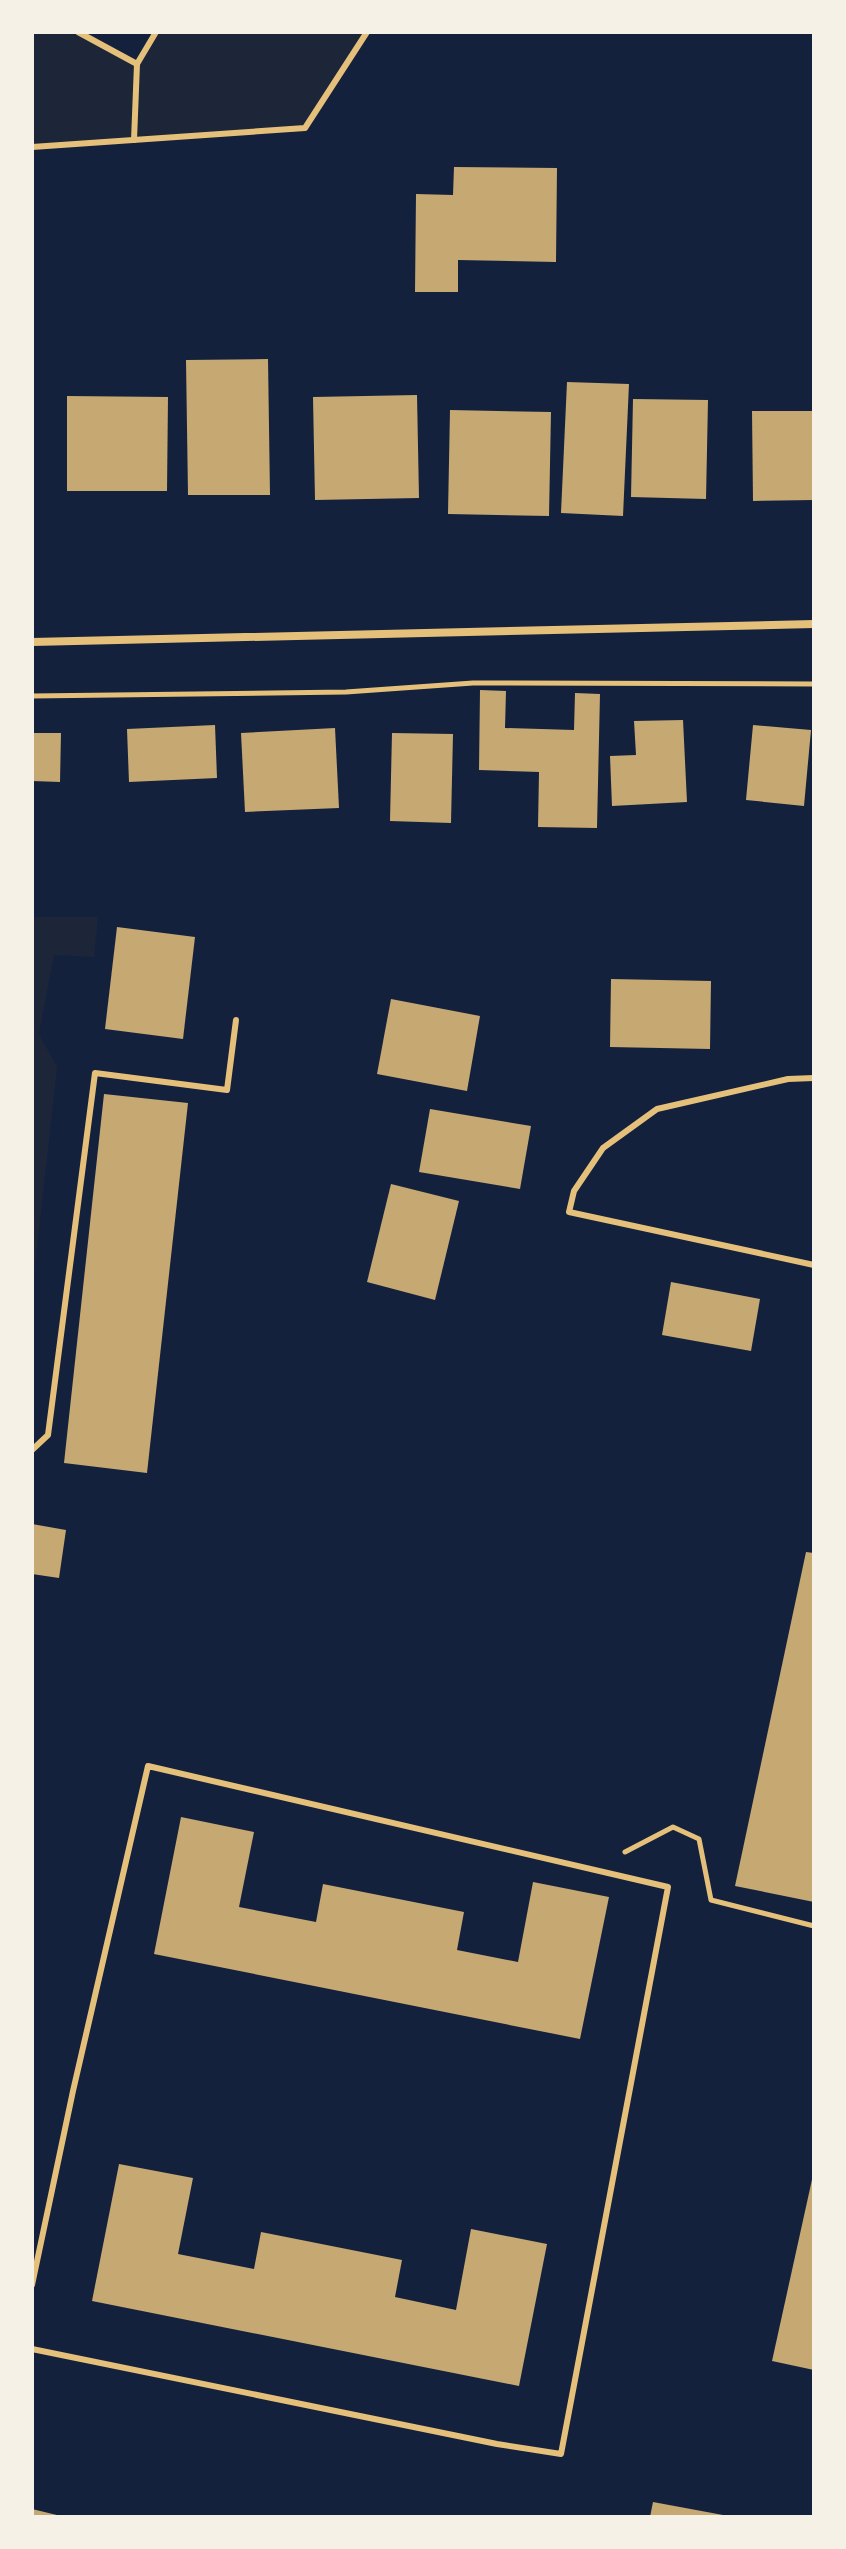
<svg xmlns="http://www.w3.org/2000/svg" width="846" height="2549" viewBox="0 0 846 2549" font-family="'Fira Sans',sans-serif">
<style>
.green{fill:#1d2539}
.building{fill:#c6a872}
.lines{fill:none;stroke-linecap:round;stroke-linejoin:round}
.path{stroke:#e5c07b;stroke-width:5}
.service{stroke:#e5c07b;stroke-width:6}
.minor{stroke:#e5c07b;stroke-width:8}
</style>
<rect width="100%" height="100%" fill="#14213d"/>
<!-- green -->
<g class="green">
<polygon points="32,32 78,32 137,64 156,32 367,32 305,128 32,147"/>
<polygon points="32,917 98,917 94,957 54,955 39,1034 57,1067 32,1293"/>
</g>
<!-- building -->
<g class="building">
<polygon points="454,167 557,168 556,262 458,260 458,292 415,292 416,194 453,195"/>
<polygon points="268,359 270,495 188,495 186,360"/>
<polygon points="567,382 629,384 623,516 561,513"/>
<polygon points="417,395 419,498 315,500 313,397"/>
<polygon points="67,396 168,397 167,491 67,491"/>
<polygon points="633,399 708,400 706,499 631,497"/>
<polygon points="450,410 551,412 549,516 448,514"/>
<polygon points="752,411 814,411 814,500 753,501"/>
<polygon points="480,690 506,691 505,728 574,730 575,693 600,694 597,828 538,827 539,772 479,770"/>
<polygon points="683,720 687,802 612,806 610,756 636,755 634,721"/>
<polygon points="215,725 217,778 129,782 127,729"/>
<polygon points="753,725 811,730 804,806 746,800"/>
<polygon points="335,728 339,808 245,812 241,733"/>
<polygon points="32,733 61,733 60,782 32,781"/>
<polygon points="392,733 453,734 451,823 390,821"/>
<polygon points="117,927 195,937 183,1039 105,1029"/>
<polygon points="611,979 711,981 710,1049 610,1047"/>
<polygon points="391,999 480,1016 467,1091 377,1074"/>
<polygon points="104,1094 188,1103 147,1473 64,1463"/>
<polygon points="430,1109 531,1126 520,1189 419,1172"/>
<polygon points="391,1184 459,1201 435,1300 367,1282"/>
<polygon points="671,1282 760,1299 751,1351 662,1335"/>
<polygon points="32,1524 66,1530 59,1578 32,1574"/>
<polygon points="806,1552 814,1553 814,1902 735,1886"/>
<polygon points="181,1817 254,1832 239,1907 316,1922 323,1884 464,1912 457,1950 518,1962 533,1882 609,1897 580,2039 154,1954"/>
<polygon points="119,2164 193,2178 178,2254 254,2269 261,2232 402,2260 395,2297 456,2310 471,2229 547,2244 519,2386 92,2301"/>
<polygon points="813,2175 814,2176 814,2370 772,2361"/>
<polygon points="653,2502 723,2515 723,2517 650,2517"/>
<polygon points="32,2509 61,2516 61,2517 32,2517"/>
</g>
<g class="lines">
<!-- path -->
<g class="path">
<polyline points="32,696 346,692 473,683 814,684"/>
<polyline points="625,1852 673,1827 699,1839 711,1900 814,1926"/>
</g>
<!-- service -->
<g class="service">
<polyline points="78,32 137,64"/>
<polyline points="134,140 137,64 156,32"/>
<polyline points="32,147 305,128 367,32"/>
<polyline points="814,1078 788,1079 657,1109 603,1148 574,1191 569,1212 814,1265"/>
<polyline points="32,1450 48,1435 95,1073 227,1090 236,1020"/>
<polyline points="32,2285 73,2091 148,1766 668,1887 561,2454 497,2444 32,2349"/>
</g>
<!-- minor -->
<polyline class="minor" points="32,642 814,624"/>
</g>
<!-- border -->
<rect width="846" height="2549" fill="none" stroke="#f6f1e7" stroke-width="68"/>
</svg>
